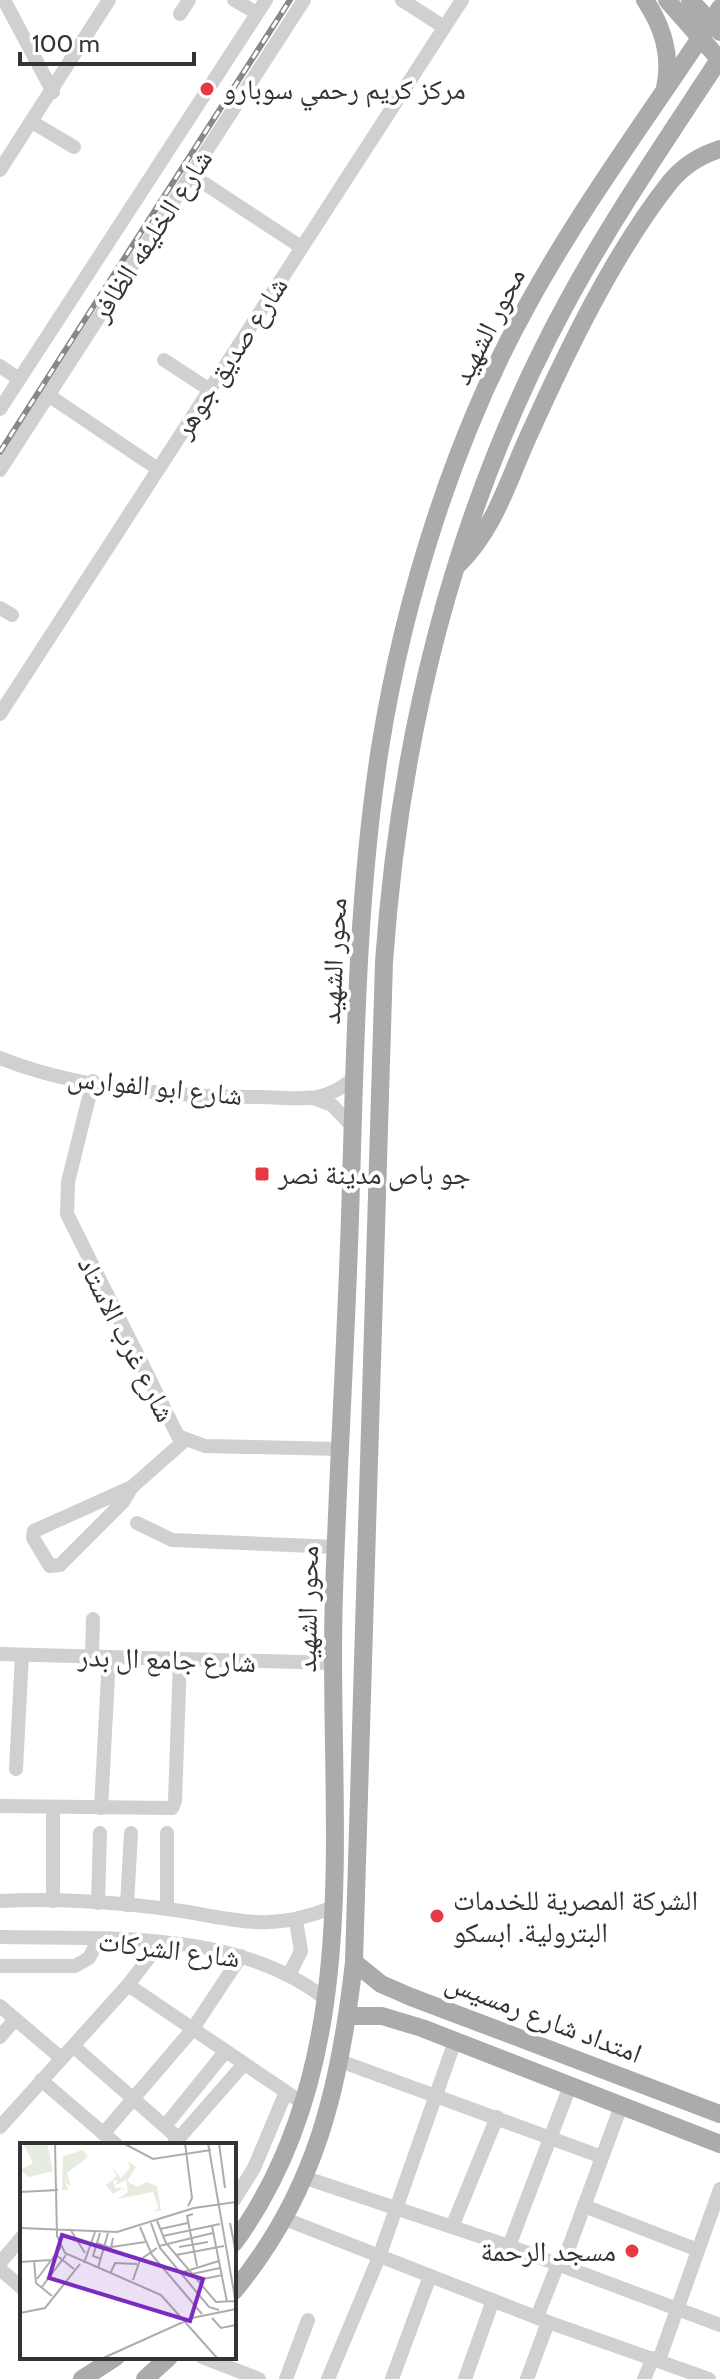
<svg xmlns="http://www.w3.org/2000/svg" width="720" height="2379" viewBox="0 0 720 2379" font-family="Cabin,'Noto Naskh Arabic',sans-serif">
<style>
.lines{fill:none;stroke-linecap:round;stroke-linejoin:round}
.minor{stroke:#d0d0d0;stroke-width:14}
.major{stroke:#ababab;stroke-width:18}
.rail-casing{stroke:#888;stroke-width:6}
.rail{stroke:#fff;stroke-width:3;stroke-dasharray:9;stroke-linecap:butt}
.major-bridge{stroke:#ababab;stroke-width:18}
.poi-dot{fill:#e63946;stroke:#fff;stroke-width:3}
.labels{text-anchor:middle;dominant-baseline:central;stroke-width:8;stroke-linejoin:round;paint-order:stroke}
.poi-label{font-size:28px;fill:#333;stroke:#fff;text-anchor:start}
.street-label{font-size:28px;fill:#333;stroke:#fff}
.inset-road{fill:none;stroke:#adadad;stroke-width:2}
.view{fill:#7b2cbf;fill-opacity:0.15;stroke:#7b2cbf;stroke-width:4}
.inset-edge{fill:none;stroke:#333;stroke-width:4}
</style>
<rect width="100%" height="100%" fill="#fff"/>
<g class="lines">
<!-- minor -->
<g class="minor">
<polyline points="4,0 53,92"/>
<polyline points="234,0 257,13"/>
<polyline points="402,0 444,27"/>
<polyline points="180,14 189,0"/>
<polyline points="32,122 74,147"/>
<polyline points="0,170 109,0"/>
<polyline points="190,174 301,247"/>
<polyline points="164,360 210,390"/>
<polyline points="0,366 19,379"/>
<polyline points="48,395 158,469"/>
<polyline points="0,409 266,0"/>
<polyline points="0,470 304,0"/>
<polyline points="0,608 12,615"/>
<polyline points="0,714 462,0"/>
<path d="M0 1058C79 1090 177 1097 261 1097 279 1097 299 1100 317 1097 332 1094 344 1087 355 1077"/>
<polyline points="93,1081 68,1182 67,1214 178,1436 205,1446 341,1449"/>
<polyline points="313,1098 332,1105 353,1127"/>
<polygon points="132,1487 123,1502 60,1565 50,1566 33,1538 34,1531"/>
<polyline points="132,1487 184,1441"/>
<polyline points="137,1523 172,1540 336,1547"/>
<polyline points="0,1654 333,1663"/>
<polyline points="92,1656 93,1619"/>
<polyline points="16,1769 22,1655"/>
<polyline points="0,1806 172,1808 175,1801 180,1660"/>
<polyline points="101,1808 109,1657"/>
<polyline points="167,1833 167,1909"/>
<path d="M0 1901C55 1898 113 1902 168 1909 234 1918 265 1934 331 1908"/>
<polyline points="53,1901 53,1807"/>
<polyline points="98,1903 100,1833"/>
<polyline points="127,1905 131,1833"/>
<path d="M0 1937C108 1939 237 1929 327 2000"/>
<polyline points="0,1966 75,1966 89,1958 99,1939"/>
<polyline points="289,1975 301,1951 296,1921"/>
<polyline points="128,1985 304,2104"/>
<polyline points="0,2006 61,2058"/>
<polyline points="0,2037 15,2019"/>
<polyline points="73,2046 178,2138"/>
<polyline points="340,2061 602,2157"/>
<polyline points="41,2080 117,2145"/>
<polyline points="165,2126 225,2052"/>
<polyline points="0,2127 128,1985 160,1943"/>
<polyline points="103,2134 192,2030 241,1956"/>
<polyline points="173,2145 244,2064"/>
<polyline points="306,2178 509,2246 720,2325"/>
<polyline points="234,2200 254,2168 286,2092"/>
<polyline points="584,2206 698,2250"/>
<polyline points="285,2219 548,2322 709,2379"/>
<polyline points="452,2227 497,2117"/>
<polyline points="509,2246 570,2086"/>
<polyline points="0,2263 22,2237"/>
<polyline points="562,2266 621,2106"/>
<polyline points="0,2269 22,2288"/>
<polyline points="537,2317 558,2264"/>
<polyline points="202,2357 259,2379"/>
<polyline points="659,2360 720,2189"/>
<polyline points="286,2379 308,2320"/>
<polyline points="328,2379 379,2257 455,2041"/>
<polyline points="392,2379 430,2276"/>
<polyline points="465,2379 493,2300"/>
<polyline points="527,2379 548,2322"/>
<polyline points="644,2379 653,2358"/>
</g>
<!-- major -->
<g class="major">
<path d="M645 0C663 27 672 55 665 88"/>
<path d="M459 564C495 528 508 481 528 437 566 353 613 254 670 182 683 166 701 155 720 149"/>
<polyline points="354,1962 381,1984 411,1997 720,2114"/>
<polyline points="348,2016 382,2016 422,2028 720,2144"/>
<path d="M234 2243C371 2056 326 1810 334 1593 338 1468 346 1343 350 1217 355 1061 356 903 380 748 404 598 454 437 528 304 584 202 656 106 720 8"/>
<path d="M234 2291C316 2192 340 2087 354 1962L384 962C400 733 456 507 566 304 612 219 667 139 720 58"/>
<polyline points="82,2379 116,2357"/>
<polyline points="145,2379 169,2357"/>
</g>
<!-- rail casing -->
<g class="rail-casing">
<polyline id="rail" points="0,452 290,0"/>
</g>
<!-- rail -->
<use href="#rail" class="rail"/>
<!-- major-bridge -->
<g class="major-bridge">
<polyline points="667,0 720,60"/>
<polyline points="690,0 720,32"/>
</g>
</g>
<!-- markers -->
<g class="poi-dot">
<circle cx="207" cy="89" r="8"/>
<rect x="254" y="1166" width="16" height="16" rx="4"/>
<circle cx="437" cy="1916" r="8"/>
<circle cx="632" cy="2251" r="8"/>
</g>
<g class="labels">
<!-- poi labels -->
<g class="poi-label">
<text x="223" y="89">مركز كريم رحمي سوبارو</text>
<text x="278" y="1174">جو باص مدينة نصر</text>
<text x="453" y="1900">الشركة المصرية للخدمات<tspan x="453" dy="32">البترولية. ابسكو</tspan></text>
<text x="616" y="2251" text-anchor="end">مسجد الرحمة</text>
</g>
<!-- street labels -->
<g class="street-label">
<text transform="translate(151 235) rotate(-57)">شارع الخليفه الظافر</text>
<text transform="translate(488 326) rotate(-63)">محور الشهيد</text>
<text transform="translate(230 357) rotate(-57)">شارع صديق جوهر</text>
<text transform="translate(333 961) rotate(-87)">محور الشهيد</text>
<text transform="translate(155 1086) rotate(6)">شارع ابو الفوارس</text>
<text transform="translate(127 1339) rotate(63)">شارع غرب الاستاد</text>
<text transform="translate(307 1609) rotate(-89)">محور الشهيد</text>
<text transform="translate(167 1659) rotate(2)">شارع جامع ال بدر</text>
<text transform="translate(169 1949) rotate(7)">شارع الشركات</text>
<text transform="translate(544 2017) rotate(21)">امتداد شارع رمسيس</text>
</g>
</g>
<!-- overview -->
<g transform="translate(20 2143)">
<rect width="216" height="216" fill="#fff"/>
<path d="M3 0H27L33 28 9 34 0 27 13 20ZM63 7 68 14 47 30 51 44 45 39 48 47H42L43 13ZM108 18 116 24 107 38 117 44 126 39 137 43 141 68H132L139 66 133 49 97 56 108 49 106 37 96 42 97 36 93 38 95 45H103L93 51 86 42 97 33 90 21 101 35 110 25Z" fill="#e6ecdf"/>
<path class="inset-road" d="M35 0 37 93 45 110 141 152 198 216M103 0 133 16 191 7M165 0 172 55 168 63M188 0 216 161M199 0 205 45M0 49 38 47M173 71 167 73 177 123M137 78 146 100 196 159 215 158M131 80 140 105 189 164 199 167M210 80 216 110M192 83 207 159M120 84 132 112 182 171M0 85 97 89 174 65 216 59M50 86 65 110M140 86 168 80M80 90 73 113 81 116M143 93 200 81M77 100 91 105 93 95M139 103 193 90M159 104 188 99M85 105 125 99M35 111 54 126M156 112 204 103M14 118 16 140 32 153M0 119 31 117M64 120 75 89M78 125 88 90M91 129 95 120 117 121M160 130 199 118M172 131 200 125M17 136 41 104M113 137 120 117 137 105M178 137 203 132M21 145 46 112M0 170 25 165 60 121M192 175 201 185 216 182M81 216 172 175 216 166"/>
<path class="view" d="M42 92 183 136 170 178 29 135Z"/>
<rect width="216" height="216" class="inset-edge"/>
</g>
<!-- scale -->
<path d="M20 52v12h174v-12" fill="none" stroke="#333333" stroke-width="4"/>
<text x="32" y="52" font-size="24" fill="#333333" stroke="#ffffff" stroke-width="6" paint-order="stroke">100 m</text>
</svg>
